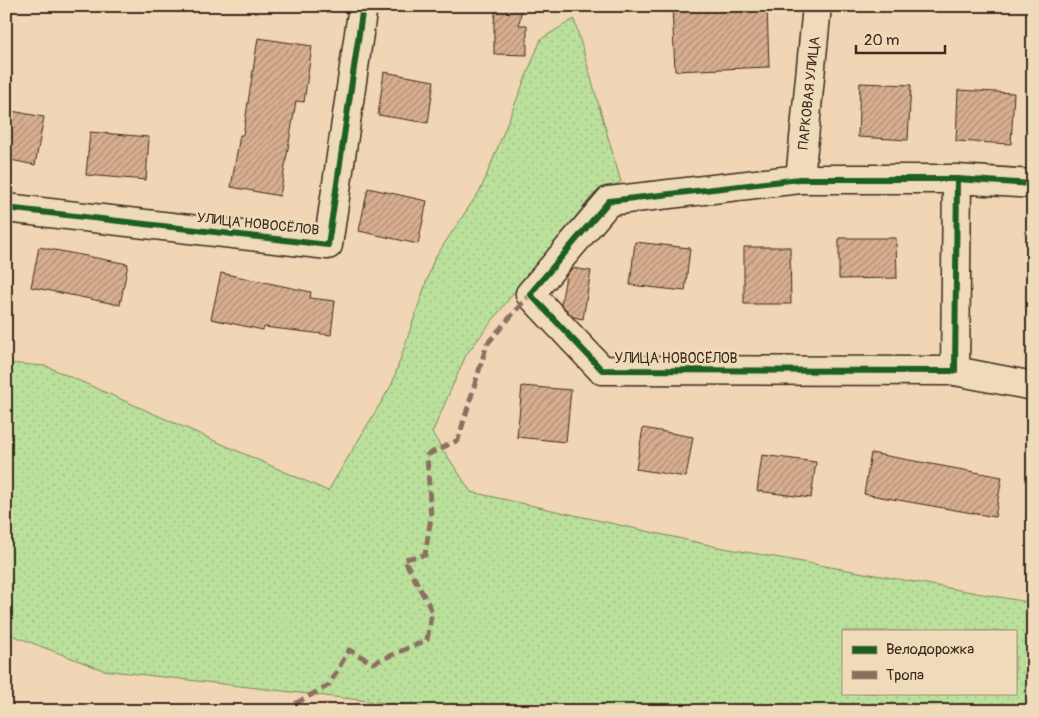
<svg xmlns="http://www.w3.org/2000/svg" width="1039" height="717" viewBox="0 0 1039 717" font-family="Pangolin,sans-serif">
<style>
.grass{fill:url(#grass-dots);stroke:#7a855c;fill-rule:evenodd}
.building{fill:url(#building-hatch);stroke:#3b2a1e}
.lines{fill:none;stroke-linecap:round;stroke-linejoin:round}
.minor-casing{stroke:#3b2a1e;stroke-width:31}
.minor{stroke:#efdbb9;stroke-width:28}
.quiet{stroke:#8d6e63;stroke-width:5;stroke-dasharray:10 5;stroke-linecap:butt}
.cycleway-casing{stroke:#efdbb9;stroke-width:9}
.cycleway{stroke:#1b5e20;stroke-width:6}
.labels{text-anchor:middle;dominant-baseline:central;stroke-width:4.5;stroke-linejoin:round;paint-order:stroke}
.street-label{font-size:14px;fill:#3b2a1e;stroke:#efdbb9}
</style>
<defs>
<pattern id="grass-dots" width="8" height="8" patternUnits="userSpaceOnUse" patternTransform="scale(1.25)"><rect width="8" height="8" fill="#bae09b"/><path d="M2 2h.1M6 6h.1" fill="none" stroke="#a1c085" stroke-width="1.8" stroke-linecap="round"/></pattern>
<pattern id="building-hatch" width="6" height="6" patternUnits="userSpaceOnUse" patternTransform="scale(1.25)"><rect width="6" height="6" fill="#d8ae8f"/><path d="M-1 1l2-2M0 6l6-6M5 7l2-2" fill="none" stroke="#b08e74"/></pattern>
</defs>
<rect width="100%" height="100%" fill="#f0d6b4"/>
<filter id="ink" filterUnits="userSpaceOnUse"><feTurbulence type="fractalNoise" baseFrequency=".02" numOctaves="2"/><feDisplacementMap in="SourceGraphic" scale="10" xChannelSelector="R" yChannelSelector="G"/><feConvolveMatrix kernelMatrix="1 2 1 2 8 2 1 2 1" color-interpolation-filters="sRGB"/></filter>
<g filter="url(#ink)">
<!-- grass -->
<path class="grass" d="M574 19 621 182 594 194 521 283 466 355 432 433 471 492 718 547 1033 603V711H454L103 670 6 633V363L46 366 328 491 392 384 434 259 481 189 541 39ZM843 631H1015V693H843Z"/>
<!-- building -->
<g class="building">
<polygon points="496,6 522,6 519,25 527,25 527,55 494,54 494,23"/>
<polygon points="672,6 767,6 769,67 675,71"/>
<polygon points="258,38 312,46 304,102 296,101 280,196 231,187 240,135 243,135"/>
<polygon points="384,72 434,81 428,123 378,115"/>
<polygon points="860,83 911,85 908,140 858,137"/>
<polygon points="958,90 1014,93 1011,144 956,141"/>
<polygon points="6,110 44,117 35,165 6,159"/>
<polygon points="90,132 149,137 146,180 86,175"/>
<polygon points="368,188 427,201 418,244 359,231"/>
<polygon points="839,238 896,238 897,278 839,279"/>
<polygon points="635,242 690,248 685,291 630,285"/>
<polygon points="39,247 128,264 120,305 31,287"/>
<polygon points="744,247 790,247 791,304 744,304"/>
<polygon points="572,268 591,271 583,319 573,317 561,304 566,276"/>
<polygon points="221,273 311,292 310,298 335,301 331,335 264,327 263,330 211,319"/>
<polygon points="522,386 571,390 566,442 517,437"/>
<polygon points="643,428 693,437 686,477 636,469"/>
<polygon points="871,453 1002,477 995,517 864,494"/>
<polygon points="762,455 816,462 811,498 757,491"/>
</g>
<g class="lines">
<!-- minor casing -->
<g class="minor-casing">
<g id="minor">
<polyline points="800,179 817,6"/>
<polyline points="957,179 955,371 602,370 530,294 609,201 800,179 957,179 1033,184"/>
<polyline points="6,208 328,245 363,6"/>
<polyline points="955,371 1033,386"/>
</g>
</g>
<!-- minor -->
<use href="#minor" class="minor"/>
<!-- quiet -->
<polyline class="quiet" points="282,711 329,685 349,650 373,663 427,640 432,611 404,559 425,555 431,517 427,455 458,440 487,344 530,294"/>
<!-- cycleway casing -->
<g class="cycleway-casing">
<g id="cycleway">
<polyline points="957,179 955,371 602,370 530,294 609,201 800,179 957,179 1033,184"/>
<polyline points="6,208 328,245 363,6"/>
</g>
</g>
<!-- cycleway -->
<use href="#cycleway" class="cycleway"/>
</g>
</g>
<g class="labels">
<!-- street labels -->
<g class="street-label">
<text transform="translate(809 93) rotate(-84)">ПАРКОВАЯ УЛИЦА</text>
<text transform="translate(258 224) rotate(6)">УЛИЦА НОВОСЁЛОВ</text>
<text x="676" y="358">УЛИЦА НОВОСЁЛОВ</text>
</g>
</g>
<!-- margin -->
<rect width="1039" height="717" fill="none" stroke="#efdbb9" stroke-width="25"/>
<rect x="12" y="12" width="1014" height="692" fill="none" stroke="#3b2a1e" stroke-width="2" filter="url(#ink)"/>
<!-- legend -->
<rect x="842" y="630" width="175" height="65" fill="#efdbb9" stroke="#a7947b"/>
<rect x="852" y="646" width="25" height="8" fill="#1b5e20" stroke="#a7947b"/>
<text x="886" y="654" font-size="15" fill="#3b2a1e">Велодорожка</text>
<rect x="852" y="671" width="25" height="8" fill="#8d6e63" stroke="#a7947b"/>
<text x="886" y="680" font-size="15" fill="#3b2a1e">Тропа</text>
<!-- scale -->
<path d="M856 45v8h89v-8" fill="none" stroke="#3b2a1e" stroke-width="2.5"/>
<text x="864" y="45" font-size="15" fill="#3b2a1e" stroke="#efdbb9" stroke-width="4" paint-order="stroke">20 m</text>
</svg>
